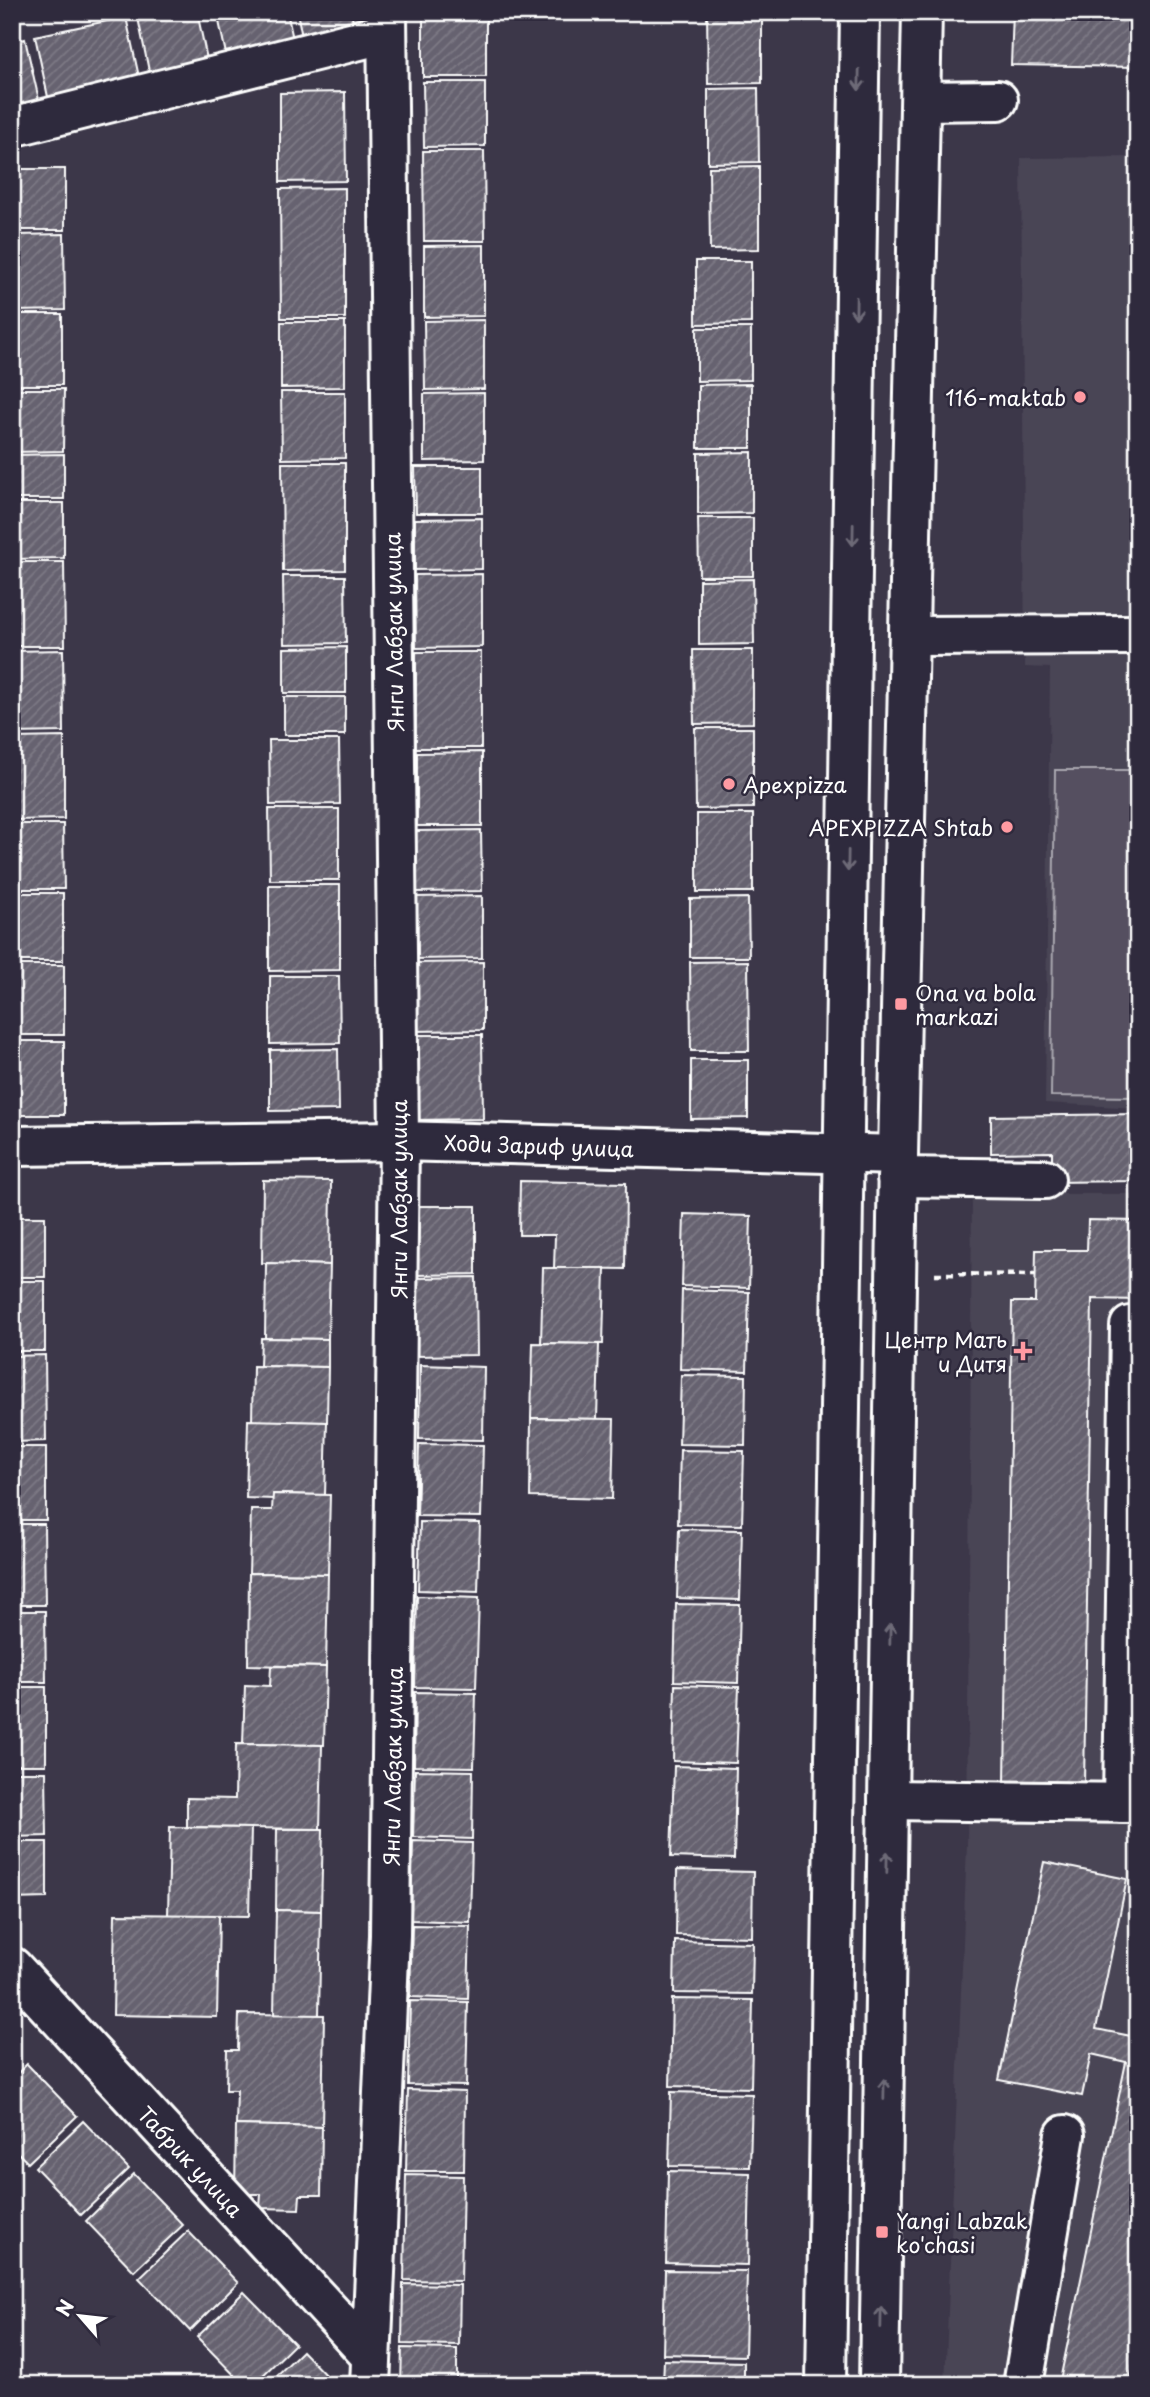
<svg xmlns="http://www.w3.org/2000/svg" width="1150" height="2397" viewBox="0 0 1150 2397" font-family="'Playpen Sans',sans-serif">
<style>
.built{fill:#494455}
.green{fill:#555060;stroke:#aaa8b0;stroke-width:2}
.building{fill:url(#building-hatch);stroke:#fff;stroke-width:2}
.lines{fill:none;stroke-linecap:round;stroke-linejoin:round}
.minor-casing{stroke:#fff;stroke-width:44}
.major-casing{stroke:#fff;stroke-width:44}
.path{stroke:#fff;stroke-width:4.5;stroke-dasharray:7 5;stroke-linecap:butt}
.minor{stroke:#2f2a3d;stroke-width:38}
.major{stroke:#2f2a3d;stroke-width:38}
.oneway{stroke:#6d6a77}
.poi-dot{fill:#ff9aa2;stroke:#2f2a3d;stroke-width:2.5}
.labels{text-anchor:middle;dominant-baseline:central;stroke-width:5;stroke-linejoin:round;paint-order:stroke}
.poi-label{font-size:21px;fill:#fff;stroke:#2f2a3d;text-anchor:end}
.street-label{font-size:21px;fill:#fff;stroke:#2f2a3d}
</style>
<defs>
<pattern id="building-hatch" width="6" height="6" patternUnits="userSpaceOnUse" patternTransform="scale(1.75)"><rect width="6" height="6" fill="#666270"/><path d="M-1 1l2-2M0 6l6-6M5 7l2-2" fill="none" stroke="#7d7a85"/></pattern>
</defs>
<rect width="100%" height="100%" fill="#3c3749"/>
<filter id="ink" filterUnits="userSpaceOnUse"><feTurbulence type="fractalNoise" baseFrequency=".0143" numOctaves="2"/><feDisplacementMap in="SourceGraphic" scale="14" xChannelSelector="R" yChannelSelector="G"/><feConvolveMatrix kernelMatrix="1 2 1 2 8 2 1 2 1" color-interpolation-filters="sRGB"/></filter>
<g filter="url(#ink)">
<!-- built -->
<g class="built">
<polygon points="1138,157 1138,1108 1045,1103 1050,668 1025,667 1021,158"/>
<polygon points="972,1194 1138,1194 1138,2385 945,2385 967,1844"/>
</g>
<!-- green -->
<polygon class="green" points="1055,770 1138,770 1138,1097 1051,1096"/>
<!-- building -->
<g class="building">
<polygon points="142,12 197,12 208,64 150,76 137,13"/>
<polygon points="217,12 287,12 293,39 226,54"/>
<polygon points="297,12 351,12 354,26 302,37"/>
<rect x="423" y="12" width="63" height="65"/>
<polygon points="707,12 762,12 762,83 708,84"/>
<polygon points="1013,12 1138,12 1138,67 1011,65"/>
<polygon points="126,17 139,77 48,97 35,36"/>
<polygon points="25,39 39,100 12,106 12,42"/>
<polygon points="423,82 485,82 485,146 424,147"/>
<polygon points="758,88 759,162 708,163 708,89"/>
<polygon points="345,92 346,181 280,182 280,93"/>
<polygon points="423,151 484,151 485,241 424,241"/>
<polygon points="759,166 759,249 710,250 709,167"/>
<rect x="16" y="169" width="49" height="61"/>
<polygon points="345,188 345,318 281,318 280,189"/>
<polygon points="64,234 65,310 16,311 16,235"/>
<polygon points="484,245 484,316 424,317 424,246"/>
<polygon points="696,261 751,261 751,323 696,324"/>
<rect x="12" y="314" width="50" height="71"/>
<polygon points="484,320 484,389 425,390 424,321"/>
<polygon points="281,322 345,322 345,387 281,388"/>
<polygon points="697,328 751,328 751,380 697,381"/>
<polygon points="751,384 751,448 698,448 698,385"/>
<polygon points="12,389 64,389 63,451 12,452"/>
<polygon points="281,392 345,392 345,458 282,459"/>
<polygon points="484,393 484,460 424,461 424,394"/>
<polygon points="752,452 752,513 698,514 698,453"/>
<polygon points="64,454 64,499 12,499 12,455"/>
<polygon points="282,463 345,463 345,570 283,571"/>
<polygon points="415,467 482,467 482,513 416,513"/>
<polygon points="12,503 64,503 64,558 12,559"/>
<polygon points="482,518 482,569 415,570 415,519"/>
<polygon points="698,518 753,518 753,576 699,576"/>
<polygon points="12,562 64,562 65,646 12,646"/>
<polygon points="482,574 482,647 416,648 415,575"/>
<polygon points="283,576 345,576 346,643 284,644"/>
<polygon points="753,579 754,644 699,645 699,580"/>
<polygon points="346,647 346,693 284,693 284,648"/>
<polygon points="63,650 64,732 12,733 12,651"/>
<polygon points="693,650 753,650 753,723 694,724"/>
<rect x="416" y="652" width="65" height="96"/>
<rect x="284" y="697" width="61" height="38"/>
<polygon points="695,728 753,728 753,808 696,809"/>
<polygon points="64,737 64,819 12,820 12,738"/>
<polygon points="269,740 339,740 340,804 270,805"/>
<polygon points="482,752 482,826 417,826 417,753"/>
<polygon points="269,809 339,809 339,880 270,880"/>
<rect x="697" y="814" width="56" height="78"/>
<polygon points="12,824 63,824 64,889 12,889"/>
<polygon points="481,830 482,891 417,892 416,831"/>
<polygon points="269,885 340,885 340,970 269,971"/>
<rect x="12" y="893" width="51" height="68"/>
<polygon points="482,896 482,958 413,959 413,897"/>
<polygon points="748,898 749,957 690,957 690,899"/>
<polygon points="748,961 749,1051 691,1051 690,962"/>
<polygon points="483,962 483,1030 413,1031 413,963"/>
<rect x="12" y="965" width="52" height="70"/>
<polygon points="270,976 339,976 340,1043 270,1044"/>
<polygon points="413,1035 482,1035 483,1119 414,1120"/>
<rect x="12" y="1041" width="52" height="74"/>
<polygon points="338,1049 339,1110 270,1111 270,1050"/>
<polygon points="691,1060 748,1060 748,1118 691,1119"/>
<polygon points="1138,1114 1138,1181 1052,1182 1052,1152 991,1153 991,1116"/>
<polygon points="263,1180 331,1181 330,1265 262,1263"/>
<polygon points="520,1181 626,1183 625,1269 554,1268 555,1235 519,1235"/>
<polygon points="415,1206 476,1206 476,1274 415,1275"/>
<polygon points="684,1214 751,1216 749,1288 682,1286"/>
<rect x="12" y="1217" width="33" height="60"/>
<polygon points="1088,1220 1138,1221 1138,1300 1092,1299 1084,1784 1005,1783 1012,1302 1035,1302 1036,1250 1087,1250"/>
<polygon points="266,1263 330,1265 328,1339 265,1338"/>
<polygon points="543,1268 605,1268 603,1344 541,1343"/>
<polygon points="476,1277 477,1355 416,1356 415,1278"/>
<rect x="12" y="1281" width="33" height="70"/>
<polygon points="682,1290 749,1292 747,1371 680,1369"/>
<polygon points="261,1338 328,1339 328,1367 260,1366"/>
<polygon points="533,1343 599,1344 597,1419 531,1418"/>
<polygon points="45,1355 46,1441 12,1442 12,1356"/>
<polygon points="420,1365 484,1367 483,1440 419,1439"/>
<polygon points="253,1366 328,1367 327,1422 252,1421"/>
<polygon points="681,1375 746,1376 745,1445 679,1444"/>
<polygon points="531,1418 614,1419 612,1499 530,1497"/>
<polygon points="248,1420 327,1422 325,1495 273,1494 273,1499 246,1498"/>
<polygon points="419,1444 483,1445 481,1517 417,1516"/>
<rect x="12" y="1447" width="34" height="73"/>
<polygon points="680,1450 744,1451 742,1525 678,1524"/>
<polygon points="273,1494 330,1495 328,1574 249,1573 251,1510 272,1510"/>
<polygon points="420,1522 480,1523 478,1592 418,1590"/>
<polygon points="12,1524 44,1524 45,1605 12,1605"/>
<polygon points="679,1529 742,1530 740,1600 677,1598"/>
<polygon points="249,1573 328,1574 326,1667 248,1665"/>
<polygon points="417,1596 479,1598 476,1688 415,1687"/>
<polygon points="676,1604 740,1605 738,1683 674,1681"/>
<polygon points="12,1611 45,1611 46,1682 12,1682"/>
<polygon points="271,1666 326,1667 324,1745 243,1744 245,1685 270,1686"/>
<polygon points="675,1685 739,1687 736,1763 673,1761"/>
<rect x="12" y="1687" width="34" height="78"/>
<polygon points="415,1692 476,1693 474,1767 414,1766"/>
<polygon points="236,1744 322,1745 320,1829 187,1827 187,1798 235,1799"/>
<polygon points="674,1766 736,1768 734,1859 671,1857"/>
<polygon points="415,1770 473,1771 472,1839 413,1837"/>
<polygon points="12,1772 46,1772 47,1836 12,1837"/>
<polygon points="170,1827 251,1828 249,1916 168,1915"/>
<polygon points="277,1829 323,1829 321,1911 276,1910"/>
<polygon points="413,1841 472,1843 470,1922 411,1920"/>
<polygon points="12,1842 47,1842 47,1898 12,1899"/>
<polygon points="1044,1862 1127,1879 1096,2029 1131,2036 1135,2016 1138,2016 1138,2343 1129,2385 1059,2385 1126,2062 1091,2054 1082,2096 999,2080"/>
<polygon points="677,1870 753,1872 752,1937 676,1935"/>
<polygon points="276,1910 321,1911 319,2016 274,2015"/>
<polygon points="115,1914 219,1915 217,2017 113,2015"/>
<polygon points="412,1925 470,1926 468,1999 410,1997"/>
<polygon points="675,1941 753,1943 752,1994 674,1993"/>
<polygon points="672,1999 753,2000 751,2088 670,2086"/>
<polygon points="410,2001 468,2002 466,2086 408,2085"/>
<polygon points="239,2014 324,2015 322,2127 236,2125 237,2090 226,2090 227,2050 238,2050"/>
<polygon points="27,2064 77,2116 28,2163 12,2147 12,2079"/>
<polygon points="408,2090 465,2092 464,2171 406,2171"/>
<polygon points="671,2092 752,2094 750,2167 669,2166"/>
<polygon points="83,2121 129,2169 81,2215 35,2167"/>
<polygon points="236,2125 322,2127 321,2195 300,2195 299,2209 260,2208 261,2194 235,2194"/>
<polygon points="668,2171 750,2173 748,2265 666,2263"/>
<polygon points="134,2174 183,2225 134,2271 86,2221"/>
<polygon points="406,2175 463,2176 461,2281 404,2280"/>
<polygon points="188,2231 238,2283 190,2331 139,2278"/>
<polygon points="665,2270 747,2271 745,2356 663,2354"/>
<polygon points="403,2284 460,2285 459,2345 402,2344"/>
<polygon points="244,2292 295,2344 253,2385 244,2385 197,2337"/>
<polygon points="402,2348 457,2349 457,2385 401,2385"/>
<polygon points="302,2351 335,2385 267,2385"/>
<polygon points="664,2360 744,2362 744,2385 663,2385"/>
</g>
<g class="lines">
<!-- minor casing -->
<g class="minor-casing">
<g id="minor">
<polyline points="922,101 998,100"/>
<polyline points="12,127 387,33"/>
<polyline points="910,636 1138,635"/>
<polyline points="12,1146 399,1141 898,1155"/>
<polyline points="897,1177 1045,1179"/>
<polyline points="888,1800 1138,1803"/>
<polyline points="1123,1803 1130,1326 1138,1327"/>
<polyline points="12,1967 371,2356"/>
<polyline points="370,2385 390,1935 399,1141 387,12"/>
<polyline points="1023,2385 1065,2135"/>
</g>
</g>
<!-- major casing -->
<g class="major-casing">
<g id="major">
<polyline points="826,2385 860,12"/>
<polyline points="879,2385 898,1155 922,12"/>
</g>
</g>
<!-- path -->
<polyline class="path" points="935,1274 1035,1275"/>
<!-- minor -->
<use href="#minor" class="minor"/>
<!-- major -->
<use href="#major" class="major"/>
</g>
<!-- one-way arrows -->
<defs><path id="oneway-shaft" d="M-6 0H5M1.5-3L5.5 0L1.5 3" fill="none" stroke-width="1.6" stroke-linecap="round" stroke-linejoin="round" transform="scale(1.75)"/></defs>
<g class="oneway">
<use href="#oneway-shaft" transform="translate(859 80) rotate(91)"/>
<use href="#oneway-shaft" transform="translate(856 308) rotate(91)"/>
<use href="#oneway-shaft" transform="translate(853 535) rotate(91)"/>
<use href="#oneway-shaft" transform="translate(848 861) rotate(91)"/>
<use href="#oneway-shaft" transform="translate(890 1634) rotate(-89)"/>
<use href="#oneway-shaft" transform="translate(887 1862) rotate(-89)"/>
<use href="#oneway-shaft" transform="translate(884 2089) rotate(-89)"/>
<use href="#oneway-shaft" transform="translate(881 2317) rotate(-89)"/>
</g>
</g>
<!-- markers -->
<g class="poi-dot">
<circle cx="1080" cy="397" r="7"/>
<circle cx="729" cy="784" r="7"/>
<circle cx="1007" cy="827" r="7"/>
<rect x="894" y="997" width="14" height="14" rx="3.5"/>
<path d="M1019.5 1340.5h7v7h7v7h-7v7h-7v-7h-7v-7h7z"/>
<rect x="875" y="2225" width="14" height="14" rx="3.5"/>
</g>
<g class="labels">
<!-- poi labels -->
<g class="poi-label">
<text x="1066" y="397">116-maktab</text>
<text x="743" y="784" text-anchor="start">Apexpizza</text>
<text x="993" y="827">APEXPIZZA Shtab</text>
<text x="915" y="992" text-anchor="start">Ona va bola<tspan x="915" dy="24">markazi</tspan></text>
<text x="1007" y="1339">Центр Мать<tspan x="1007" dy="24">и Дитя</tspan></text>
<text x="896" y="2220" text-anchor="start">Yangi Labzak<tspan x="896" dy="24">ko'chasi</tspan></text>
</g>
<!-- street labels -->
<g class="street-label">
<text transform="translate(393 632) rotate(-91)">Янги Лабзак улица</text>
<text transform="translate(539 1145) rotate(2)">Ходи Зариф улица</text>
<text transform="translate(398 1199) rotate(-90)">Янги Лабзак улица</text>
<text transform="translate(392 1766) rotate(-89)">Янги Лабзак улица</text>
<text transform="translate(191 2161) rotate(47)">Табрик улица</text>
</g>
</g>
<!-- margin -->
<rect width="1150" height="2397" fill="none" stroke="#2f2a3d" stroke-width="42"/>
<rect x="21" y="21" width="1108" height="2355" fill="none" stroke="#fff" stroke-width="2.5" filter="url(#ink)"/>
<!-- north arrow -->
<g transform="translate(80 2316) rotate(298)" stroke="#2f2a3d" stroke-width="5" paint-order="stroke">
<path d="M0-5L12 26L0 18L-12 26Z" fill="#ffffff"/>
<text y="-10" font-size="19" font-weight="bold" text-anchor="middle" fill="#ffffff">N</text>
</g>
</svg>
